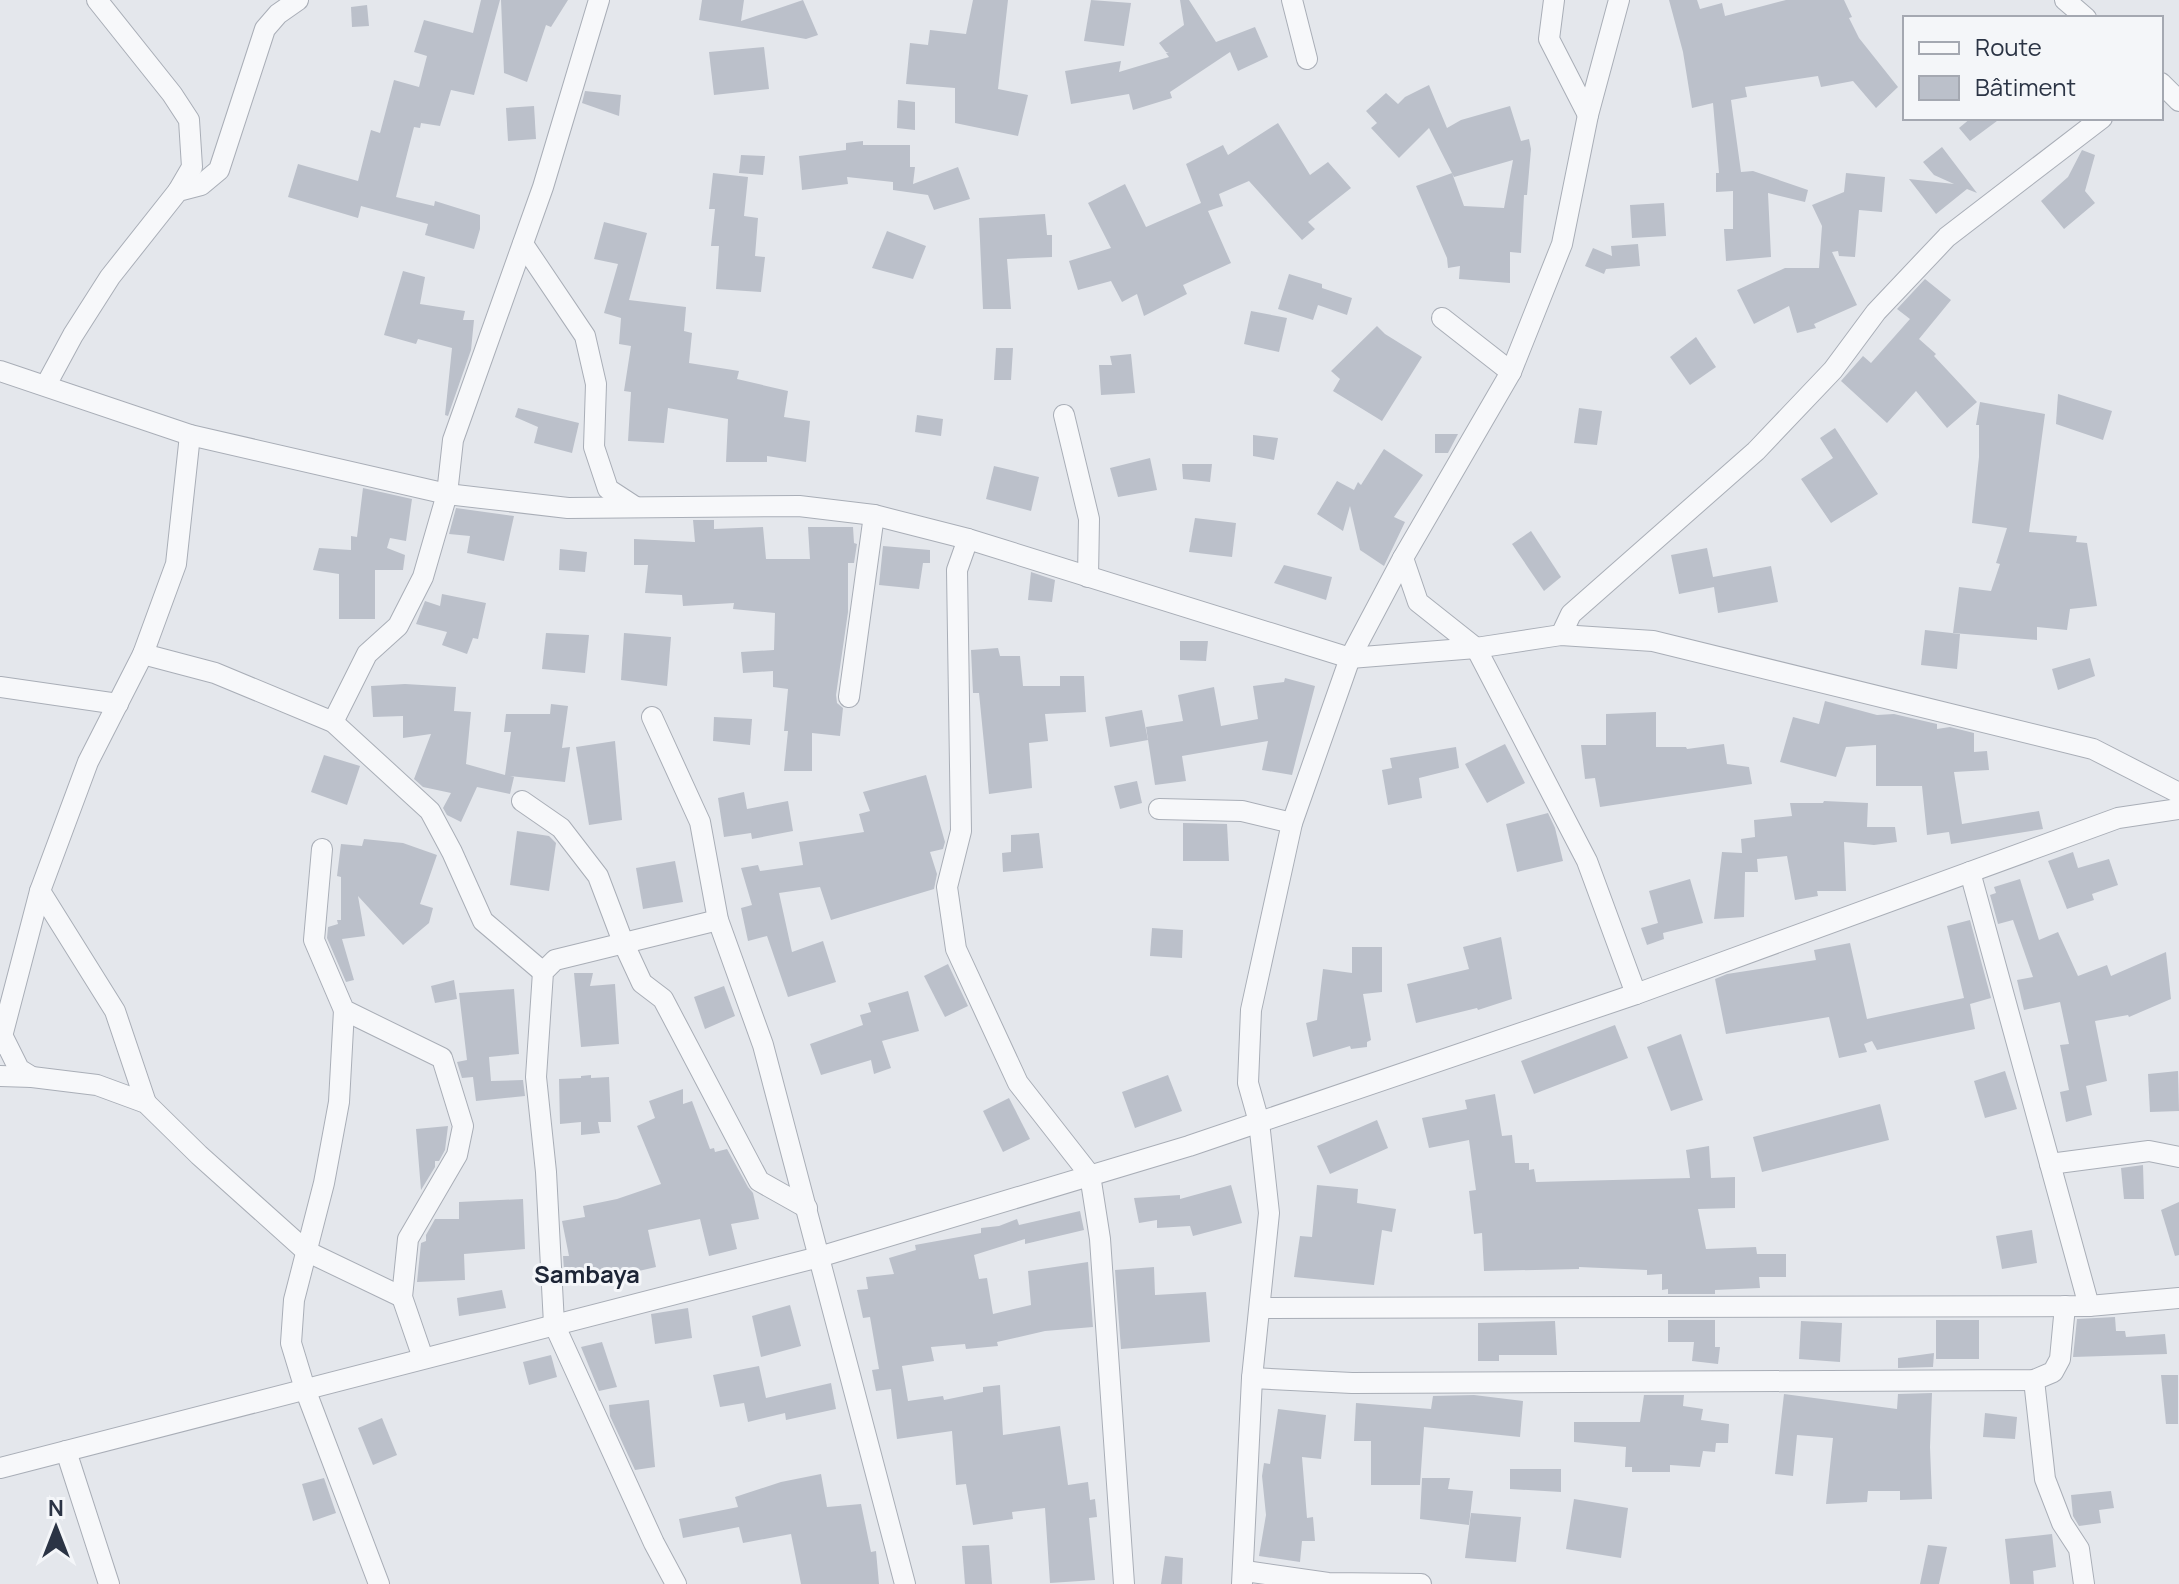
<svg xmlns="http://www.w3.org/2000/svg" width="2179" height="1584" viewBox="0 0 2179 1584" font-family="Manrope,sans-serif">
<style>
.building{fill:#bbc0ca}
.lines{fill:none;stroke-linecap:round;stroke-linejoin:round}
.minor-casing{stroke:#a9aeb7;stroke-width:22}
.minor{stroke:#f7f8fa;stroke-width:20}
.labels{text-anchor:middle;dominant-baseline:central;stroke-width:6;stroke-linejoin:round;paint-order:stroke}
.neighbourhood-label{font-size:24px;font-weight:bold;fill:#1d2536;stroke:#f4f6f9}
</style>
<rect width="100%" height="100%" fill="#e4e7ec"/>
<!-- building -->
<g class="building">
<polygon points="481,0 500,0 474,95 451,90 440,126 421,123 420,128 414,127 396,197 434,206 435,201 480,215 480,229 474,249 425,235 428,224 361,206 358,218 288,197 298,164 358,181 371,130 380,133 394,80 419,87 427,56 414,52 424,20 473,33"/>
<polygon points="501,0 568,0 551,27 546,25 527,82 504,73"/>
<polygon points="702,0 744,0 741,21 803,0 818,35 806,39 699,20"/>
<polygon points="973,0 1008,0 998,89 1028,95 1018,136 955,123 955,88 906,84 910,43 928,45 930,30 966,34"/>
<polygon points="1091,0 1131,3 1124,46 1084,41"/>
<polygon points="1180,0 1189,0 1216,42 1255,27 1268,57 1238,71 1230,52 1170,92 1172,98 1133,110 1129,94 1071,104 1065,71 1121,61 1119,72 1169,57 1166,53 1169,53 1166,52 1159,43 1184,25"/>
<polygon points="1669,0 1697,0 1700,9 1722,3 1725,16 1786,0 1844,0 1852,17 1849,18 1859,38 1898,87 1876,108 1853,81 1821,87 1818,76 1745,87 1747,97 1731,100 1741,172 1753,171 1808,190 1805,202 1768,193 1771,257 1726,261 1724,229 1733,229 1733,191 1716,192 1716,173 1719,173 1713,103 1692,108 1683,52"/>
<polygon points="367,5 369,26 352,27 351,7"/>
<polygon points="764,47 769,89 714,95 709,52"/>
<polygon points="1429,85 1447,128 1461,120 1510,106 1521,141 1529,139 1531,149 1527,195 1524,195 1521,253 1510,252 1510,283 1459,279 1460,266 1448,268 1447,258 1416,186 1452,173 1464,206 1504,208 1513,160 1454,177 1429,128 1399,158 1371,128 1377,123 1366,111 1386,93 1398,104 1405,97"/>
<polygon points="585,91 621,95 619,116 582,103"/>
<polygon points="898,100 915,102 915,130 897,128"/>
<polygon points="534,106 536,139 508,141 506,108"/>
<polygon points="1971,118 2001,118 1970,141 1959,128"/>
<polygon points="1278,123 1310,175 1328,162 1351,188 1308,222 1315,229 1302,240 1249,181 1219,194 1223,206 1208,211 1231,263 1183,285 1187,294 1144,316 1137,294 1122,302 1111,281 1078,290 1069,261 1111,248 1088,203 1125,184 1146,227 1201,203 1186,164 1223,145 1228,155"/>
<polygon points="863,141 863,145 910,145 910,167 915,167 913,184 958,167 970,199 934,210 928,195 893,190 893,182 847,177 848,184 802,190 799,156 846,150 846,143"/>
<polygon points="1942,147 1977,193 1967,189 1936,214 1909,179 1954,184 1934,175 1923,162"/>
<polygon points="2082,150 2095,155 2085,191 2095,203 2064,229 2041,201 2068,177"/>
<polygon points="741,155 765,156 763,175 739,173"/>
<polygon points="713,173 748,177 744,216 758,218 755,256 765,257 761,292 716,289 719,246 711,246 715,209 709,209"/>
<polygon points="1846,173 1885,177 1882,212 1859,210 1855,257 1839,256 1838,251 1832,252 1857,305 1814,324 1816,328 1797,333 1789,306 1754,324 1737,290 1785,268 1819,268 1822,226 1812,205 1844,192"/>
<polygon points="1664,203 1666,236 1632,238 1630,205"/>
<polygon points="1045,214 1047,235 1052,235 1052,257 1007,259 1011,309 983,309 979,218"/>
<polygon points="604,222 647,233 629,300 686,307 684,331 692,333 689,363 739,371 737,379 788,391 784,417 810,421 806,462 767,456 767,462 726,462 728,419 668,408 664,443 628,441 631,392 624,391 631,346 619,344 621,318 604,313 618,264 594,259"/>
<polygon points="887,231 926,246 913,279 872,268"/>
<polygon points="1638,244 1640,266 1606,269 1604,274 1585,266 1593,248 1612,256 1611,246"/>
<polygon points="403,271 425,277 420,304 465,311 463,320 474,320 471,350 448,416 445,415 452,348 418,339 416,344 384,335"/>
<polygon points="1289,274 1322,284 1322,288 1352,298 1347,315 1318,305 1313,320 1278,309"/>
<polygon points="1925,279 1951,300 1919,339 1936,354 1934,356 1977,402 1947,428 1916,391 1887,423 1841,381 1863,356 1871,363 1910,319 1897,309"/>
<polygon points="1251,311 1287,318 1279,352 1244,344"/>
<polygon points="1377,326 1385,334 1422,357 1382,421 1333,391 1340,379 1331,371"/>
<polygon points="1696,337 1716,367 1690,385 1670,357"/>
<polygon points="996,348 1013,348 1011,380 994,380"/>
<polygon points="1131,354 1135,393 1101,395 1099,365 1112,365 1110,356"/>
<polygon points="2058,394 2112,411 2103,440 2056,424"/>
<polygon points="1980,402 2045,414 2029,532 2077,536 2076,542 2087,543 2097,606 2070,609 2067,630 2037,627 2037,640 1953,633 1959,587 1991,591 2000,564 1996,563 2007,528 1972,523 1979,457 1979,425 1976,425"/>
<polygon points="518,408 579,423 572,453 534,443 538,427 515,417"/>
<polygon points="1579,408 1602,411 1597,445 1574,443"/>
<polygon points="917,415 943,419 941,436 915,432"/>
<polygon points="1835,428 1878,494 1831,523 1801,479 1833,458 1820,438"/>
<polygon points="1435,434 1458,434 1448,453 1435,453"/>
<polygon points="1253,435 1278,438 1274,460 1253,456"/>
<polygon points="1384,449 1423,475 1394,517 1405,522 1384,566 1360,550 1350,506 1343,531 1317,514 1337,481 1354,490 1358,482 1361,485"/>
<polygon points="1150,458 1157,490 1118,497 1110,468"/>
<polygon points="1182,464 1212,464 1210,482 1183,479"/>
<polygon points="994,466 1039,477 1031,511 986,499"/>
<polygon points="363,488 412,499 406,541 390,538 387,548 405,555 403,570 375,570 375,619 339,619 339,574 313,570 319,548 351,550 351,536 357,537"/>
<polygon points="456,508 514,516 504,561 467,553 470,536 449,534"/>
<polygon points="1195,518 1236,523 1232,557 1189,552"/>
<polygon points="693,520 714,520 714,529 763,527 766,559 810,559 808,527 853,527 854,543 857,544 854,563 848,563 848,612 836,695 837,703 843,708 840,736 812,733 812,771 784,771 788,731 784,731 788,689 773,687 773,671 743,673 741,652 774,650 775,613 733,609 734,603 683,606 682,595 645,593 648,565 634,565 634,539 695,542"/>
<polygon points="1531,531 1561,577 1544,591 1512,544"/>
<polygon points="883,546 930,550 930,563 923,563 919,589 879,585"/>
<polygon points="1707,548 1713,577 1771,566 1778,602 1718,613 1714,587 1679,594 1671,555"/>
<polygon points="560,549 587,552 585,572 559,570"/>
<polygon points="1284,565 1332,577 1326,600 1274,583"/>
<polygon points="1031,572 1055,580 1052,602 1028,600"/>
<polygon points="442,594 486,603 478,639 473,638 467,654 442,645 447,632 416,624 425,601 440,606"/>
<polygon points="1925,630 1960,634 1957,669 1921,665"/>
<polygon points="546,633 589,635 585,673 542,669"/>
<polygon points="624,633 671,637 667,686 621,680"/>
<polygon points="1180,641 1208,641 1206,661 1180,660"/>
<polygon points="998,648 1000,656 1020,656 1023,686 1060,686 1060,676 1084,676 1086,712 1045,714 1048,741 1029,743 1032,788 989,794 979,693 973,693 971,650"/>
<polygon points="2090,658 2095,676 2058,690 2052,669"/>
<polygon points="1285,678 1315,686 1292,775 1262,770 1268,741 1182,756 1186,781 1155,785 1146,727 1183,721 1178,695 1214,687 1221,726 1258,719 1253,686 1284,682"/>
<polygon points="405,684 456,687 454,711 471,712 466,764 505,775 511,732 504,732 506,714 550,714 551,704 568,706 562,748 570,747 565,782 510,776 514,777 510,794 477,787 461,822 447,815 443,808 451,793 423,787 414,779 431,734 403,738 403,716 373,717 371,686"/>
<polygon points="1825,701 1877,715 1894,714 1937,724 1937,729 1950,727 1974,733 1974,752 1987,751 1989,770 1954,772 1962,824 2039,811 2043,829 1951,844 1949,832 1927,835 1922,786 1876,786 1876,745 1846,747 1836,777 1780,762 1793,717 1819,724"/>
<polygon points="1142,710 1148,740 1110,747 1105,717"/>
<polygon points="1656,712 1656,747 1686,747 1687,749 1724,744 1727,764 1749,767 1752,784 1600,807 1595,778 1585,779 1581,745 1606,745 1606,714"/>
<polygon points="714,717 752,719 750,745 713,741"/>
<polygon points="615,741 622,820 589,825 576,747"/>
<polygon points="1505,744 1525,783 1487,803 1465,764"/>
<polygon points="1456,747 1459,768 1419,778 1422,798 1388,805 1382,770 1392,768 1390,758"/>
<polygon points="324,755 360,766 347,805 311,792"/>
<polygon points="926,775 945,842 943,849 930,852 937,874 934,889 831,920 820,887 779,893 792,952 823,941 836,982 788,997 767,936 748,941 741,908 752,905 741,868 758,865 760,871 803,865 799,842 864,832 859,814 870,811 863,792"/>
<polygon points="1137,781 1142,803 1120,809 1114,786"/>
<polygon points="744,792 747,809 788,801 793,831 752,839 751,833 724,837 718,798"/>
<polygon points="1824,801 1868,803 1867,827 1895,827 1897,842 1874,845 1844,842 1846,891 1817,891 1818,896 1795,900 1787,856 1757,859 1758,872 1745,872 1744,917 1714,919 1722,852 1742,853 1741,839 1755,837 1754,820 1792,816 1790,803 1823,803"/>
<polygon points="1548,813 1555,828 1563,861 1517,872 1506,824"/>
<polygon points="1183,823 1227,824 1229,861 1183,861"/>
<polygon points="517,831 549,836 556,843 549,891 510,885"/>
<polygon points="1039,833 1043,868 1003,872 1002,853 1011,852 1011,835"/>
<polygon points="364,839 403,843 437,855 420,904 433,908 429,923 403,945 358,896 365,936 342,939 354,980 346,982 327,938 328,927 338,924 337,920 341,920 341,877 337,876 341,844 362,846"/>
<polygon points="2073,852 2078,868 2109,859 2118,885 2092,894 2094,900 2067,909 2048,861"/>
<polygon points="675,861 683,902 643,909 636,868"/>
<polygon points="1690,879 1703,923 1663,933 1664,939 1647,945 1641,928 1658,923 1649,891"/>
<polygon points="2020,879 2039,940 2058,932 2078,976 2107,965 2111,976 2166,952 2171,999 2129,1017 2128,1015 2095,1021 2107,1081 2086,1086 2092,1115 2066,1122 2060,1092 2069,1090 2060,1045 2069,1044 2060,1002 2024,1010 2017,980 2033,977 2013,920 1998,924 1990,895 1996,893 1994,887"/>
<polygon points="1970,920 1991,998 1970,1004 1975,1029 1877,1050 1872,1041 1864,1044 1867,1052 1839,1058 1829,1017 1726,1034 1715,979 1727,974 1816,960 1814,950 1850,943 1867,1019 1964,998 1947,926"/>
<polygon points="1152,928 1183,930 1182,958 1150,956"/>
<polygon points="1501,937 1512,999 1478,1010 1477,1008 1416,1023 1407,984 1469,969 1463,947"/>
<polygon points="1352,947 1382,947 1382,992 1363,994 1371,1040 1367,1042 1367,1047 1351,1049 1350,1046 1313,1057 1306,1023 1317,1020 1323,969 1352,973"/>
<polygon points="948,964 968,1006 945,1017 924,976"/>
<polygon points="574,973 593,973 590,986 615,984 619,1044 581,1047"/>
<polygon points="454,980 457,999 435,1003 431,986"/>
<polygon points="724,986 735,1016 705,1029 694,997"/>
<polygon points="514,989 519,1054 489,1057 491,1081 523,1080 525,1096 476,1101 473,1077 462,1078 457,1062 467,1060 459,993"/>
<polygon points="908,991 919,1031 882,1041 891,1068 874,1074 871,1060 821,1075 810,1044 863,1025 860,1015 871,1012 868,1003"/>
<polygon points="1615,1025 1628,1058 1534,1094 1521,1061"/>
<polygon points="1681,1034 1703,1100 1671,1111 1647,1047"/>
<polygon points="2005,1071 2017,1109 1985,1118 1974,1081"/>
<polygon points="2178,1071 2179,1111 2150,1112 2148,1074"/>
<polygon points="591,1075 591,1078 609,1077 611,1122 598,1122 600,1133 581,1135 581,1122 560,1124 559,1079 581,1078 581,1076"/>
<polygon points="1168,1075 1182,1111 1135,1128 1122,1092"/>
<polygon points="683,1089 683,1104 692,1101 710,1149 714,1148 715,1152 727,1149 748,1187 753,1193 759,1219 731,1224 737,1249 709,1256 700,1219 648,1230 656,1267 600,1280 565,1284 563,1256 569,1256 562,1221 585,1217 583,1206 617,1199 661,1184 637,1126 655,1118 649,1101"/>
<polygon points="1495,1094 1502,1136 1512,1135 1515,1163 1529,1163 1529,1170 1534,1169 1536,1182 1690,1178 1686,1150 1709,1146 1711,1178 1735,1177 1735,1208 1698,1209 1706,1249 1756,1247 1757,1254 1786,1254 1786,1277 1759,1277 1760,1288 1715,1290 1715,1294 1668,1294 1668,1289 1662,1290 1662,1274 1647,1275 1647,1270 1579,1267 1579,1269 1484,1271 1482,1233 1474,1234 1469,1191 1476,1190 1469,1140 1429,1148 1422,1118 1467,1109 1465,1100"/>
<polygon points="1009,1098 1030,1139 1003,1152 983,1111"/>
<polygon points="1880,1104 1889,1140 1762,1172 1753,1137"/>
<polygon points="1377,1120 1388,1148 1330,1174 1317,1146"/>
<polygon points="448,1126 445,1150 439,1161 435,1161 435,1167 421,1190 416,1129"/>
<polygon points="2143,1165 2144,1199 2124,1199 2121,1168"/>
<polygon points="1231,1185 1242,1223 1193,1236 1190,1226 1157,1228 1157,1220 1139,1223 1134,1198 1180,1195 1180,1199"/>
<polygon points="1317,1185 1358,1189 1357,1203 1396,1209 1392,1232 1382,1230 1374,1285 1294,1277 1300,1236 1312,1237"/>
<polygon points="523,1199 525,1249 464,1254 465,1280 417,1282 421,1243 426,1241 426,1235 435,1219 459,1219 459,1202"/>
<polygon points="2179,1202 2179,1255 2175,1256 2161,1210"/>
<polygon points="1080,1211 1084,1230 1025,1244 1025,1239 974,1255 979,1279 987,1278 993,1314 1031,1305 1028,1271 1088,1262 1093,1327 1045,1331 997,1342 998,1346 966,1349 965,1344 931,1347 934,1361 902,1366 908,1401 943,1396 944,1400 983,1392 983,1387 1000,1385 1003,1435 1060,1426 1068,1485 1088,1482 1090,1500 1095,1499 1097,1517 1089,1518 1095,1580 1050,1583 1045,1508 1012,1512 1013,1519 973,1525 966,1484 956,1485 952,1431 897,1439 891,1389 876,1391 872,1370 879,1369 870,1317 863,1318 857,1290 868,1289 866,1277 894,1274 889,1258 916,1250 915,1245 981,1233 981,1228 999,1226 1017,1219 1019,1225"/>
<polygon points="2032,1230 2037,1263 2002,1269 1996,1236"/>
<polygon points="1154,1267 1155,1295 1206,1292 1210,1342 1121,1349 1115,1270"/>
<polygon points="502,1290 506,1308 459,1316 457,1298"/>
<polygon points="790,1305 801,1346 761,1357 752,1316"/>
<polygon points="688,1308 692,1338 655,1344 651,1314"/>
<polygon points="2115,1317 2116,1331 2125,1331 2126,1337 2165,1334 2167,1354 2073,1357 2077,1319"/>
<polygon points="1668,1320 1715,1320 1715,1347 1720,1347 1718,1364 1692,1361 1694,1342 1668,1342"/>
<rect x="1936" y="1320" width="43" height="39"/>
<polygon points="1555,1321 1557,1355 1499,1355 1499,1361 1478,1361 1478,1323"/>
<polygon points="1801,1321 1842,1323 1840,1362 1799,1359"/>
<polygon points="602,1342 617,1387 599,1391 581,1347"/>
<polygon points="1934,1353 1933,1367 1898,1368 1898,1358"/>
<polygon points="551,1355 557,1377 529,1385 523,1362"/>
<polygon points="759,1366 766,1398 831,1383 836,1409 786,1420 785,1413 748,1422 744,1403 720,1407 713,1375"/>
<polygon points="2161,1375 2178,1375 2178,1424 2166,1424"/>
<polygon points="1932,1393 1930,1447 1932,1499 1900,1500 1900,1491 1868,1491 1867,1502 1826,1504 1833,1438 1797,1435 1793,1476 1775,1474 1784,1394 1897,1409 1898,1394"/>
<polygon points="1474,1395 1523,1401 1520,1437 1424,1427 1420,1485 1371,1485 1371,1441 1354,1441 1356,1403 1431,1409 1433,1396"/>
<polygon points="1644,1395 1684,1395 1683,1406 1703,1409 1701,1420 1729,1424 1728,1443 1716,1443 1715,1452 1703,1451 1700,1467 1670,1465 1670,1472 1632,1472 1632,1467 1625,1467 1626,1447 1574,1442 1574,1422 1640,1422"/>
<polygon points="649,1400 655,1467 635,1470 610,1416 609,1405"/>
<polygon points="1278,1409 1326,1415 1321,1459 1302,1457 1307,1518 1313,1517 1315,1541 1302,1541 1300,1562 1259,1556 1266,1515 1262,1476 1264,1463 1270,1464"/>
<polygon points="1985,1413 2017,1417 2015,1439 1983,1437"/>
<polygon points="382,1418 397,1455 373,1465 358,1428"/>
<polygon points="1510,1469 1561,1469 1561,1492 1510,1489"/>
<polygon points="821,1474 827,1507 861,1504 871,1552 876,1551 879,1584 801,1584 791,1534 743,1543 739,1527 683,1538 679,1519 738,1507 735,1497 781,1482"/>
<polygon points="324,1478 336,1513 313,1521 302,1484"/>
<polygon points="1422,1478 1450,1478 1448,1489 1473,1491 1469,1525 1420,1519"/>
<polygon points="2111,1491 2114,1508 2099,1510 2101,1523 2079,1526 2073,1516 2071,1495"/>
<polygon points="1574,1499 1628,1508 1621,1558 1566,1549"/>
<polygon points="1471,1513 1521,1517 1516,1562 1465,1558"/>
<polygon points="2052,1534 2056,1567 2033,1571 2034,1584 2010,1584 2005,1539"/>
<polygon points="989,1545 992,1584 965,1584 962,1546"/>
<polygon points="1928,1545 1947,1547 1939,1584 1920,1584"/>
<polygon points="1165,1556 1183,1558 1182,1584 1161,1584"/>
</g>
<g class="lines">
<!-- minor casing -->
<g class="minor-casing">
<g id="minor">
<polyline points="97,0 172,94 189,120 192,167 178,191"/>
<polyline points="1292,0 1307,59"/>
<polyline points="1554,0 1549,39 1588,115"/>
<polyline points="2065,0 2086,18"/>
<polyline points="2161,83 2179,101"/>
<polyline points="523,244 585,336 596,384 594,447 608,489 634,506"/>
<polyline points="1442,318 1511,372"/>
<polyline points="0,371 190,435 447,494 568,508 799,506 874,515 968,539 1350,658 1476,648 1561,635 1653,641 2093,749 2179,793"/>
<polyline points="46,385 73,335 110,277 178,191 201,185 219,170 265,29 278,14 298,0"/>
<polyline points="1064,415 1089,519 1088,577"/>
<polyline points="968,539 957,570 961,831 947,887 956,949 1018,1083 1090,1175 1100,1239 1124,1584"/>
<polyline points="1403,558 1418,602 1476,648 1587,861 1636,994"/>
<polyline points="1561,635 1571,614 1756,451 1833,370 1876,312 1947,237 2102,118"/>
<polyline points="143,654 215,673 333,722 430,811 452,852 483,921 543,972"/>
<polyline points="0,687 118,704"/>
<polyline points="849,697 874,515"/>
<polyline points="652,717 700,822 718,920 763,1045 905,1584"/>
<polyline points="333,722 367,654 398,626 423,577 447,494 453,440 543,187 599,0"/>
<polyline points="522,801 561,828 598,876 623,942 642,983 663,999 759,1181 807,1208"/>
<polyline points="1159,809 1242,811 1292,823"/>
<polyline points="322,849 314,940 344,1010 442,1058 463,1126 457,1155 408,1239 402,1297 423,1358"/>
<polyline points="1970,872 2089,1306"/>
<polyline points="40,891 115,1011 146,1103"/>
<polyline points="344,1010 339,1102 324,1183 294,1300 291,1343 305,1389 379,1584"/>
<polyline points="3,1037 19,1069 32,1077 97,1085 146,1103 199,1155 306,1251 402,1297"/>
<polyline points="0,1044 40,891 88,762 143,654 176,564 190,435"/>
<polyline points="0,1076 32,1077"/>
<polyline points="2050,1164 2149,1151 2179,1157"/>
<polyline points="1260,1308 2089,1306 2179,1298"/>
<polyline points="1252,1378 1352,1383 2034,1380 2053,1372 2060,1359 2065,1306"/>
<polyline points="2034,1380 2045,1479 2062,1523 2079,1549 2084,1584"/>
<polyline points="66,1451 109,1584"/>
<polyline points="0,1468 819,1257 1189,1146 1636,994 2118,818 2179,809"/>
<polyline points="1245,1571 1328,1583 1421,1584"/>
<polyline points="676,1584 654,1543 554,1324 546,1172 536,1077 543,972 555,960 718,920"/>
<polyline points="1242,1584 1252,1378 1269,1213 1259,1122 1248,1083 1251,1010 1292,823 1350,658 1403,558 1511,372 1562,244 1588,115 1619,0"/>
</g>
</g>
<!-- minor -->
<use href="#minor" class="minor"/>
</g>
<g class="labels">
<!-- neighbourhood labels -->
<g class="neighbourhood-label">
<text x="587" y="1273">Sambaya</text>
</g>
</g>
<!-- legend -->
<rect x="1903" y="16" width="260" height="104" fill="#f4f6f9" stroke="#a4a8b1" stroke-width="2"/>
<rect x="1919" y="42" width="40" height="12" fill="#f7f8fa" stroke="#a4a8b1" stroke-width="2"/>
<text x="1975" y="56" font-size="24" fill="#2b3445">Route</text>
<rect x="1919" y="76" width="40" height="24" fill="#bbc0ca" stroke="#a4a8b1" stroke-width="2"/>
<text x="1975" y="96" font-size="24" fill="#2b3445">Bâtiment</text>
<!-- north arrow -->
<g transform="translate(56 1528)" stroke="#f4f6f9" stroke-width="6" paint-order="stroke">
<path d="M0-6L14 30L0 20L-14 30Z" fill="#2b3445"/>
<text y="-12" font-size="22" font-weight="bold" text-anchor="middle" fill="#2b3445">N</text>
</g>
</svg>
